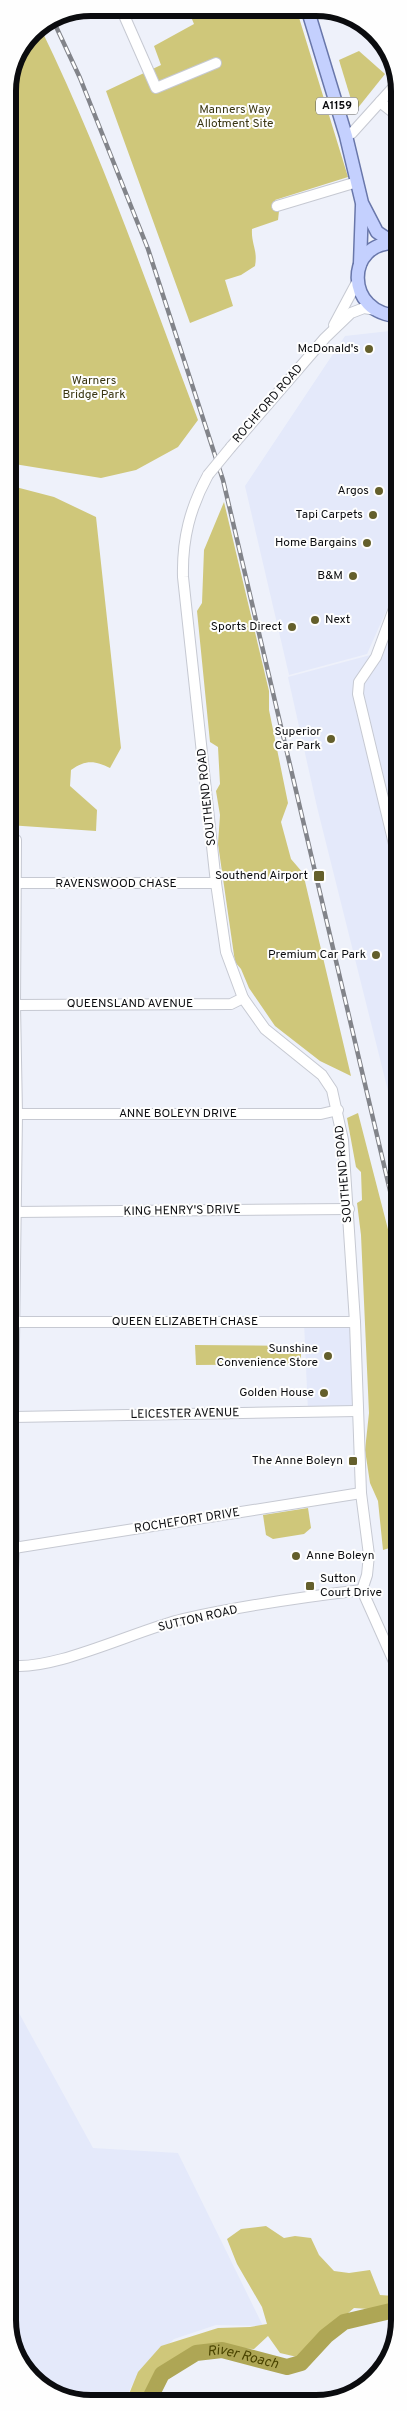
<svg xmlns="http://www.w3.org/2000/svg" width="407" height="2411" viewBox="0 0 407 2411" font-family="Overpass,sans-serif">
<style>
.built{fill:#e4e9fa}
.green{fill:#cfc77a}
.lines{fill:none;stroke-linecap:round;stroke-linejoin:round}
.river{stroke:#aea655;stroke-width:16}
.minor-casing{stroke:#c6c9d2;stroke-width:12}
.major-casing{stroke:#6977aa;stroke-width:15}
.minor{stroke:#fff;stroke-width:10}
.major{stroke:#c4d0fe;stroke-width:12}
.rail-casing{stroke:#82848a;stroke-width:4.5}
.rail{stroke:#fefefe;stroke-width:2.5;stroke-dasharray:8;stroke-linecap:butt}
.minor-bridge-casing{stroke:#c6c9d2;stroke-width:12;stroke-linecap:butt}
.minor-bridge{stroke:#fff;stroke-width:10}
.poi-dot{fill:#645f2b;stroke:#fefefe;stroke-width:2}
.labels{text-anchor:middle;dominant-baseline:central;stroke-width:4;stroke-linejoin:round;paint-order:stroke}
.shield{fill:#fefefe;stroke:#545557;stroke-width:1}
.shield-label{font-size:11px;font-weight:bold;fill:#0b0c0f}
.park-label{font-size:12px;fill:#3a3612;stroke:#fefefe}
.poi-label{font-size:12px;fill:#0b0c0f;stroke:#fefefe;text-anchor:end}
.street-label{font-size:12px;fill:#0b0c0f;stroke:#fefefe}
.water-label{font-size:14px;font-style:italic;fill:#4a4400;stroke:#fefefe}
.rim{fill:none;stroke:#0b0c0f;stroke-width:6}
</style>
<rect width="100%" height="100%" fill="#eef1fa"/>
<!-- built -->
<g class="built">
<polygon points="399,330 399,582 367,654 289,675 245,486 345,336"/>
<polygon points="399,610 399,1135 317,807 288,677 378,653"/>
<polygon points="304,1322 355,1322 357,1411 308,1412"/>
<polygon points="8,1993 93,2148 178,2153 263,2326 216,2325 174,2339 156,2356 136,2378 124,2401 70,2401 28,2375 8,2326"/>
</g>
<!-- green -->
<g class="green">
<path d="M297 11 348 177 275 200 279 211 278 220 252 229C251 244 258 250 255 266L241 275 225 280 233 306 190 323 106 91 161 65 154 46 194 24 189 12Z"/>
<path d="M40 27C102 154 148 288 198 420L178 447 136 470 101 478 8 463V86L32 32Z"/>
<polygon points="359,51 385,74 357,109 353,106 339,60"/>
<path d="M8 485 54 497 96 517 121 748 110 768C94 760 85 760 71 770L70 786 97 810 96 831 8 825Z"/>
<polygon points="224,502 269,691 269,710 288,803 281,822 291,859 303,873 351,1076 320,1061 275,1026 249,988 241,969 235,962 218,844 220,815 216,791 220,784 218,747 210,742 197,611 202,603 204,550"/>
<polygon points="358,1113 399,1272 399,1545 383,1550 378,1501 370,1483 365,1450 369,1413 361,1235 357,1203 362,1200 361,1172 356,1167 347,1118"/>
<polygon points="195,1345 301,1346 301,1364 196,1365"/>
<polygon points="308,1508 311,1528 304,1534 273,1539 266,1535 263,1515"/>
<path d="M266 2226 284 2238 295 2236 311 2238 319 2255 334 2271 349 2273 370 2270 380 2295 394 2296 393 2306 384 2310 354 2308 297 2357 280 2353 268 2336 254 2349C200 2346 170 2352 141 2401L127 2399 138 2372 161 2346 218 2328 250 2327 267 2324 262 2307 237 2264 227 2239 241 2229Z"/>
</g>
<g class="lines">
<!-- river -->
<path class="river" id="s1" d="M148 2402 162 2374 196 2353 222 2350 287 2367 301 2363 326 2336 344 2322 399 2309"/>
<!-- minor casing -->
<g class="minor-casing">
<g id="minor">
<polyline points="123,13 156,88 216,63"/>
<polyline points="380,102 399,117"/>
<polyline points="346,136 352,133 398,82"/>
<polyline points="277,206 357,182"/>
<polyline points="334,325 357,282"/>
<polyline points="231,447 325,338 351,313 364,308 376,310"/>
<path d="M208 475C190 508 182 539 183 577L216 883 226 952 243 998 265 1029 322 1075 332 1090 343 1140 355 1322 361 1493 369 1555 367 1575 362 1590"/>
<polyline points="399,595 376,657 359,682 358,694 399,865"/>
<polyline points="16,883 216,883"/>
<polyline points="15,1005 231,1004 243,998"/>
<polyline points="17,1114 321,1114 338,1110"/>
<polyline points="16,1212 349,1209"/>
<polyline points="15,1322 355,1322"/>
<polyline points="13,1417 357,1411"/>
<polyline points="14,1548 361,1493"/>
<polyline points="362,1590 399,1673"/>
<path d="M8 1665C51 1673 136 1630 183 1619 242 1606 302 1597 362 1590"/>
<polyline points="9,1665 14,1548 13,1417 17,1114 15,1005 16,840"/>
</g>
</g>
<!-- major casing -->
<g class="major-casing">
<g id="major">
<polyline points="308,11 346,136 362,203 377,232 392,242"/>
<path d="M396 243C345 241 344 314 399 316"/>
<polyline points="360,264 362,206"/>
</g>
</g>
<!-- minor -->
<use href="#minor" class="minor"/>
<!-- major -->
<use href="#major" class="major"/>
<!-- rail casing -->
<g class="rail-casing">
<polyline id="rail" points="52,18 80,78 148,249 223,480 399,1229"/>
</g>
<!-- rail -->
<use href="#rail" class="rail"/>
<!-- minor-bridge casing -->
<g class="minor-bridge-casing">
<polyline id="minor-bridge" points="208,475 231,447"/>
</g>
<!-- minor-bridge -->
<use href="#minor-bridge" class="minor-bridge"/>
</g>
<!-- markers -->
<g class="poi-dot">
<circle cx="369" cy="349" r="5"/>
<circle cx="379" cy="491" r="5"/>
<circle cx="373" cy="515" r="5"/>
<circle cx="367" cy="543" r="5"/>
<circle cx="353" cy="576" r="5"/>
<circle cx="315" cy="620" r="5"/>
<circle cx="292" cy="627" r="5"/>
<circle cx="331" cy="739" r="5"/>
<rect x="313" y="870" width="12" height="12" rx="2.5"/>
<circle cx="376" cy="955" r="5"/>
<circle cx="328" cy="1356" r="5"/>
<circle cx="324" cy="1393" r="5"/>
<rect x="348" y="1456" width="10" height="10" rx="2.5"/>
<circle cx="296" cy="1556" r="5"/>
<rect x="305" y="1581" width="10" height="10" rx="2.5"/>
</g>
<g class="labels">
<!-- shield labels -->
<rect class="shield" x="316" y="97.5" width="42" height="17" rx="4"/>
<g class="shield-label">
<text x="337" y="106">A1159</text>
</g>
<!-- park labels -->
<g class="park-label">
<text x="235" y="110">Manners Way<tspan x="235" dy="14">Allotment Site</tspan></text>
<text x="94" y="381">Warners<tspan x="94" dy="14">Bridge Park</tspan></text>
</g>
<!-- poi labels -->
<g class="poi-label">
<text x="359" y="349">McDonald's</text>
<text x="369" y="491">Argos</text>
<text x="363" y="515">Tapi Carpets</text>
<text x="357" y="543">Home Bargains</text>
<text x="343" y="576">B&amp;M</text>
<text x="325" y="620" text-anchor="start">Next</text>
<text x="282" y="627">Sports Direct</text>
<text x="321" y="732">Superior<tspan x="321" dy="14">Car Park</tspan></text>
<text x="308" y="876">Southend Airport</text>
<text x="366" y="955">Premium Car Park</text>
<text x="318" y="1349">Sunshine<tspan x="318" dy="14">Convenience Store</tspan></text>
<text x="314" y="1393">Golden House</text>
<text x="343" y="1461">The Anne Boleyn</text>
<text x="306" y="1556" text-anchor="start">Anne Boleyn</text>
<text x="320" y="1579" text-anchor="start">Sutton<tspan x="320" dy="14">Court Drive</tspan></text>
</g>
<!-- street labels -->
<g class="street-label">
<text transform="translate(268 404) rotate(-49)">ROCHFORD ROAD</text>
<text transform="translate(207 797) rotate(-96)">SOUTHEND ROAD</text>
<text x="116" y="884">RAVENSWOOD CHASE</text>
<text x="130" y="1004">QUEENSLAND AVENUE</text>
<text x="178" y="1114">ANNE BOLEYN DRIVE</text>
<text transform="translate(344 1174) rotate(-95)">SOUTHEND ROAD</text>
<text transform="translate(182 1211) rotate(-1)">KING HENRY'S DRIVE</text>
<text x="185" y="1322">QUEEN ELIZABETH CHASE</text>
<text transform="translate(185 1414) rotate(-1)">LEICESTER AVENUE</text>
<text transform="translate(187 1521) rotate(-9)">ROCHEFORT DRIVE</text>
<text transform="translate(198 1619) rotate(-13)">SUTTON ROAD</text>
</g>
<!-- water labels -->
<g class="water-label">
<text stroke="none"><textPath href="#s1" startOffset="119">River Roach</textPath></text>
</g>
</g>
<!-- crop -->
<path d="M0 0H407V2411H0ZM91 16H316A75 75 0 0 1 391 91V2320A75 75 0 0 1 316 2395H91A75 75 0 0 1 16 2320V91A75 75 0 0 1 91 16Z" fill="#fefefe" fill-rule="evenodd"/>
<path class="rim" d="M91 16H316A75 75 0 0 1 391 91V2320A75 75 0 0 1 316 2395H91A75 75 0 0 1 16 2320V91A75 75 0 0 1 91 16Z"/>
</svg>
